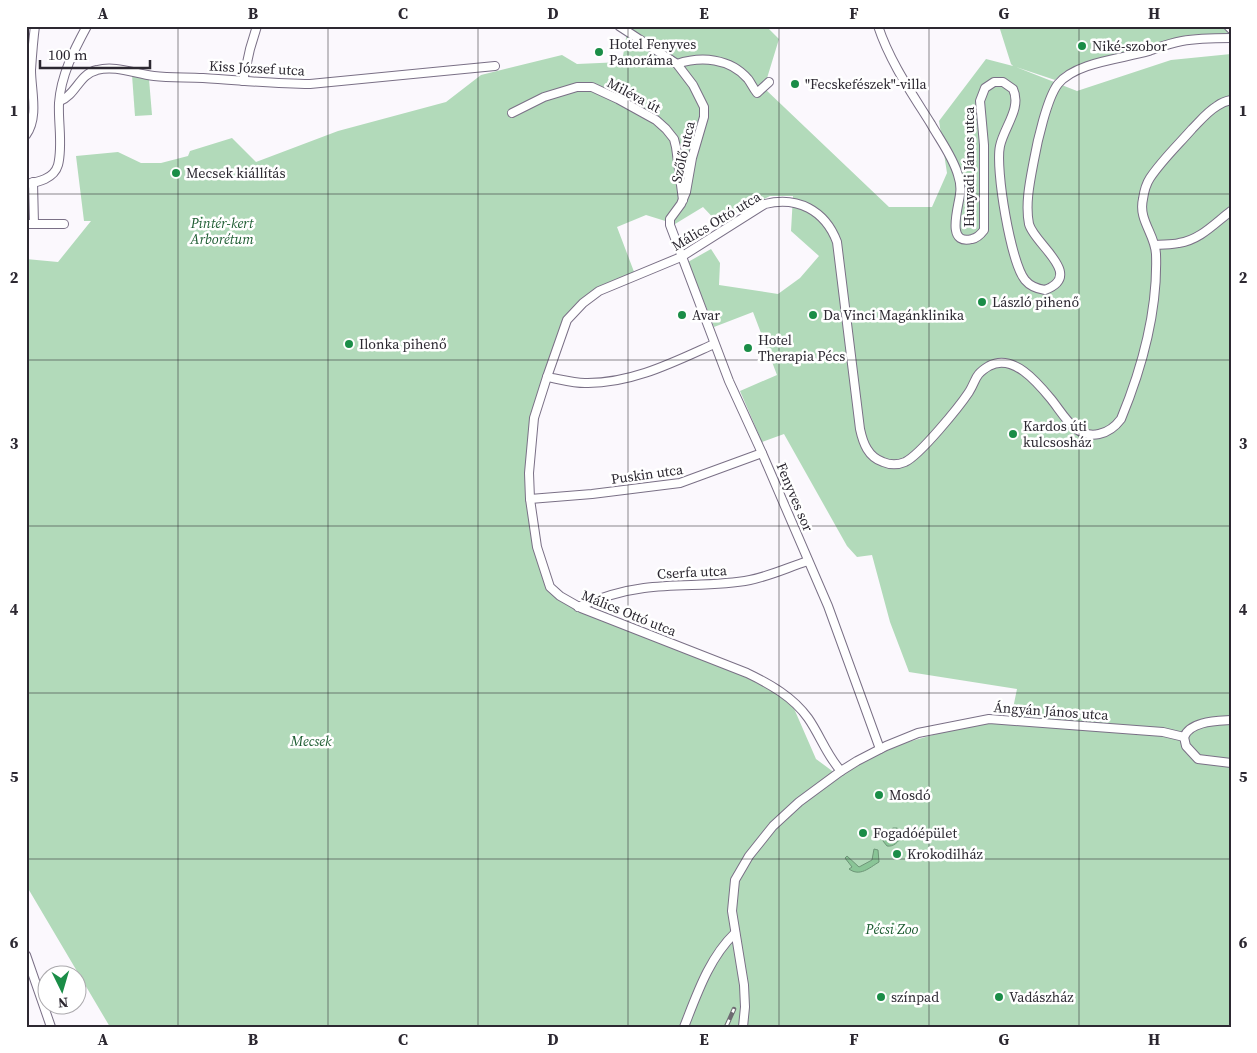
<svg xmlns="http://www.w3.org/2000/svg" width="1257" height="1053" viewBox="0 0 1257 1053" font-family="'Source Serif 4',serif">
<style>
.green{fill:#b2daba;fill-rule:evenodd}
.water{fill:#8ac597;stroke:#6e9678}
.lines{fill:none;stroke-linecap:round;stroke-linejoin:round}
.minor-casing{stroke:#7a7086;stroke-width:10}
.minor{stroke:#fff;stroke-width:8}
.rail-casing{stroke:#6e6b72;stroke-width:4.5}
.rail{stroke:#fff;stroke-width:2.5;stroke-dasharray:8;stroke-linecap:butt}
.grid{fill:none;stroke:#2c2831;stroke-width:1;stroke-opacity:0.55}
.poi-dot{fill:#1a8d47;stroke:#fff;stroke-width:2}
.labels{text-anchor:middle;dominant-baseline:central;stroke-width:5;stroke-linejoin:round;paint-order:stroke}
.poi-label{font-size:14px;fill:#2c2831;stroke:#fff;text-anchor:start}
.street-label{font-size:14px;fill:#2c2831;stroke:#fff}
.park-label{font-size:14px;font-style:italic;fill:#1b5b30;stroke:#fff}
.neatline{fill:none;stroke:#2c2831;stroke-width:2}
.grid-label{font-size:16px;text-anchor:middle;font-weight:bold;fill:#2c2831}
</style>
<rect width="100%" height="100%" fill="#fbf8fd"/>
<!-- green -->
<g class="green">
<path d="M628 26H766L779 39 764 88 889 207H932L947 173 939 121 986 59 1013 66 1011 64 999 26H1231L1230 34 1188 35 1144 46 1064 72 1055 80 1016 67 1077 91 1171 60 1231 54V1027H110L26 885V259L58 262 91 221H84L76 156 118 152 141 163H161L188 156 190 151 232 138 256 162 338 131 446 102 481 75 562 55 577 64 622 62ZM770 196H793L791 231 819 256 800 278 778 294 719 285 720 263 711 249 688 262 714 327 753 312 777 375 740 391 762 442 784 434 847 546 857 557 872 555 890 622 909 672 1017 689 1011 718 989 719 880 750 839 776 816 759 789 697 747 673 581 608 550 587 535 547 532 446 547 377 567 320 599 292 636 277 617 227 646 215 675 224 703 207 721 226 730 216Z"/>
<polygon points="132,75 149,79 152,115 135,116"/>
</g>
<!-- water -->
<g class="water">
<path d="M893 828H897L900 830 902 836C898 842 894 847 887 846L883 841C884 835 888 831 893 828Z"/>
<path d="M874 849 878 850 879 862C869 868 860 877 849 869L852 867 845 858 847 856 859 867 872 860Z"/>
</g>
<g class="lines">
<!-- minor casing -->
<g class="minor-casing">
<g id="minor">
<polyline points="619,26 677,64 693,85 704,107 704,117 692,158 686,192 681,204 670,219 670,225 729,381 762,453 828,606 880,749"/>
<path d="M878 26C890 62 911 92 931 124 940 140 953 157 958 175 960 181 961 188 960 194 959 206 945 246 972 239 977 238 981 234 984 230V145L980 101 985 88 994 82H1003L1013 89C1022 108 1004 127 1000 146 995 169 1011 263 1025 280 1030 286 1038 289 1045 290 1085 275 1034 244 1029 224 1025 204 1030 181 1034 160 1037 143 1047 98 1058 84 1076 62 1122 59 1149 51 1160 47 1170 43 1182 41 1198 38 1214 38 1231 38"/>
<polyline points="1228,26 1231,29"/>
<path d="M677 64C701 56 730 58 748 79 751 83 753 88 757 93L769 82"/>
<polyline points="243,81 250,49 257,26"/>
<path d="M60 101C76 95 79 74 97 70 116 65 135 74 154 76 170 78 187 77 203 78 239 80 274 84 310 84L495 66"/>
<polyline points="512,113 544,97 577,87 592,87 618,99 656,120 666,129 674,139 676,147 683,200"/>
<path d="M26 135C39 117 31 90 31 70 32 55 33 41 35 26"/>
<polyline points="33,182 34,224"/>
<path d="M26 184C38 182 54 179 58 165 63 146 58 123 59 103 61 75 74 50 87 26"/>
<polyline points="26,224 64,224"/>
<path d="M1155 245C1163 244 1172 245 1179 243 1200 240 1215 223 1231 211"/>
<path d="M547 377C559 379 573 383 585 383 631 384 674 362 714 344"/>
<polyline points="530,499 592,494 680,483 762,453"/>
<path d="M578 607C599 598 621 591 644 588 679 583 715 587 750 580 770 576 789 567 808 561"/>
<polyline points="1184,737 1186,746 1198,759 1231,763"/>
<path d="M1184 737C1190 721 1217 721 1231 720"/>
<path d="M841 771C827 756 820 735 808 718 793 697 770 684 747 673L581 608 560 596 550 587 537 547 530 499 529 473 534 418 547 377 567 320 583 303 599 291 681 257 765 204C797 196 825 210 837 242L860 429C863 443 868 457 883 462 890 465 898 465 905 462 920 455 959 407 969 392 977 379 974 375 989 366 1013 353 1037 382 1051 399 1064 415 1075 439 1099 434 1109 432 1115 427 1121 419 1142 368 1158 310 1156 254 1155 234 1138 220 1143 199 1144 192 1146 184 1150 178 1162 160 1178 145 1192 129 1200 121 1207 112 1217 106 1221 103 1226 101 1231 100"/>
<polyline points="26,955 51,1027"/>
<path d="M684 1027C697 994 709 958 735 933"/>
<polyline points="743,1027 745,1007 744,985 732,911 735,880 749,856 773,826 799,802 841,771 857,761 886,746 918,733 989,719 1163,732 1184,737"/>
</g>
</g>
<!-- minor -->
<use href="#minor" class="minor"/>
<!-- rail casing -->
<g class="rail-casing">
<polyline id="rail" points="726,1027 734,1009"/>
</g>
<!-- rail -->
<use href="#rail" class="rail"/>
</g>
<!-- grid -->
<path class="grid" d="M178 26V1027M328 26V1027M478 26V1027M628 26V1027M779 26V1027M929 26V1027M1079 26V1027M26 194H1231M26 360H1231M26 526H1231M26 693H1231M26 859H1231"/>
<!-- markers -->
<g class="poi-dot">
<circle cx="1082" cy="46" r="5"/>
<circle cx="599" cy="52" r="5"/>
<circle cx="795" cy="84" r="5"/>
<circle cx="176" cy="173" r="5"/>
<circle cx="982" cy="302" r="5"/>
<circle cx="682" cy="315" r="5"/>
<circle cx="813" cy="315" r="5"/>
<circle cx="349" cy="344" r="5"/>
<circle cx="748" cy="348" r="5"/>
<circle cx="1013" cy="434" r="5"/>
<circle cx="879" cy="795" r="5"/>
<circle cx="863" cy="833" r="5"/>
<circle cx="897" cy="854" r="5"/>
<circle cx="881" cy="997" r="5"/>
<circle cx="999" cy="997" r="5"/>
</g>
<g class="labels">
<!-- poi labels -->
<g class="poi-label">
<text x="609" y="44">Hotel Fenyves<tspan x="609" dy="16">Panoráma</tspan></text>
<text x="1092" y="46">Niké-szobor</text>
<text x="805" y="84">"Fecskefészek"-villa</text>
<text x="186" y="173">Mecsek kiállítás</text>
<text x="992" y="302">László pihenő</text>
<text x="692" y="315">Avar</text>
<text x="823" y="315">Da Vinci Magánklinika</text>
<text x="758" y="340">Hotel<tspan x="758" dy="16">Therapia Pécs</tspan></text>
<text x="359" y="344">Ilonka pihenő</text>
<text x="1023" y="426">Kardos úti<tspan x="1023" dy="16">kulcsosház</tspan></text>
<text x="889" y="795">Mosdó</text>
<text x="873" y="833">Fogadóépület</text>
<text x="907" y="854">Krokodilház</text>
<text x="891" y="997">színpad</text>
<text x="1009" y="997">Vadászház</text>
</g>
<!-- street labels -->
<g class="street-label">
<text transform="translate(257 68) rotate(3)">Kiss József utca</text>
<text transform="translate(634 95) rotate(28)">Miléva út</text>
<text transform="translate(683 152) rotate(-77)">Szőlő utca</text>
<text transform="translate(969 167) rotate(-90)">Hunyadi János utca</text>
<text transform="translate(716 221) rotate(-31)">Málics Ottó utca</text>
<text transform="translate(647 474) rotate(-8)">Puskin utca</text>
<text transform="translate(795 497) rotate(67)">Fenyves sor</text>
<text transform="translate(692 572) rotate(-3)">Cserfa utca</text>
<text transform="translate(629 613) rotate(22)">Málics Ottó utca</text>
<text transform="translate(1051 711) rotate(4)">Ángyán János utca</text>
</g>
<!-- park labels -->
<g class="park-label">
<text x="222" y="223">Pintér-kert<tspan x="222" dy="16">Arborétum</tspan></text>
<text x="311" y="741">Mecsek</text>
<text x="892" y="929">Pécsi Zoo</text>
</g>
</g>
<!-- border -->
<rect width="1257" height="1053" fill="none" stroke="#ffffff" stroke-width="55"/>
<!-- north arrow -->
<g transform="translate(62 990) rotate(175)"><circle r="24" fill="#ffffff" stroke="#aba9ad"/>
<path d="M0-4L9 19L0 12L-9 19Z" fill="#1a8d47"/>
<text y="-8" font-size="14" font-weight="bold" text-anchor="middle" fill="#2c2831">N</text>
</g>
<!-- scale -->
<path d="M40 60v8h110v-8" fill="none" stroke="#2c2831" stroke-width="2.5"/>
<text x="48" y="60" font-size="15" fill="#2c2831" stroke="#ffffff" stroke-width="4" paint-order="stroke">100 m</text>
<rect x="28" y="28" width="1202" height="998" class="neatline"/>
<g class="grid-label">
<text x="103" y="19">A</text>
<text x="253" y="19">B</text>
<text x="403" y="19">C</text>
<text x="553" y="19">D</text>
<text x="704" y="19">E</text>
<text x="854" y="19">F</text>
<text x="1004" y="19">G</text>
<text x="1154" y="19">H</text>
<text x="14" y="116">1</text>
<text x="1243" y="116">1</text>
<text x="14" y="283">2</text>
<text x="1243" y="283">2</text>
<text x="14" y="449">3</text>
<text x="1243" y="449">3</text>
<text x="14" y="615">4</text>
<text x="1243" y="615">4</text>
<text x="14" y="782">5</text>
<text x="1243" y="782">5</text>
<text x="14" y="948">6</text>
<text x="1243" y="948">6</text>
<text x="103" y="1045">A</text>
<text x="253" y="1045">B</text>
<text x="403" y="1045">C</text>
<text x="553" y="1045">D</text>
<text x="704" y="1045">E</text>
<text x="854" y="1045">F</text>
<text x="1004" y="1045">G</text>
<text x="1154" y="1045">H</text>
</g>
</svg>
